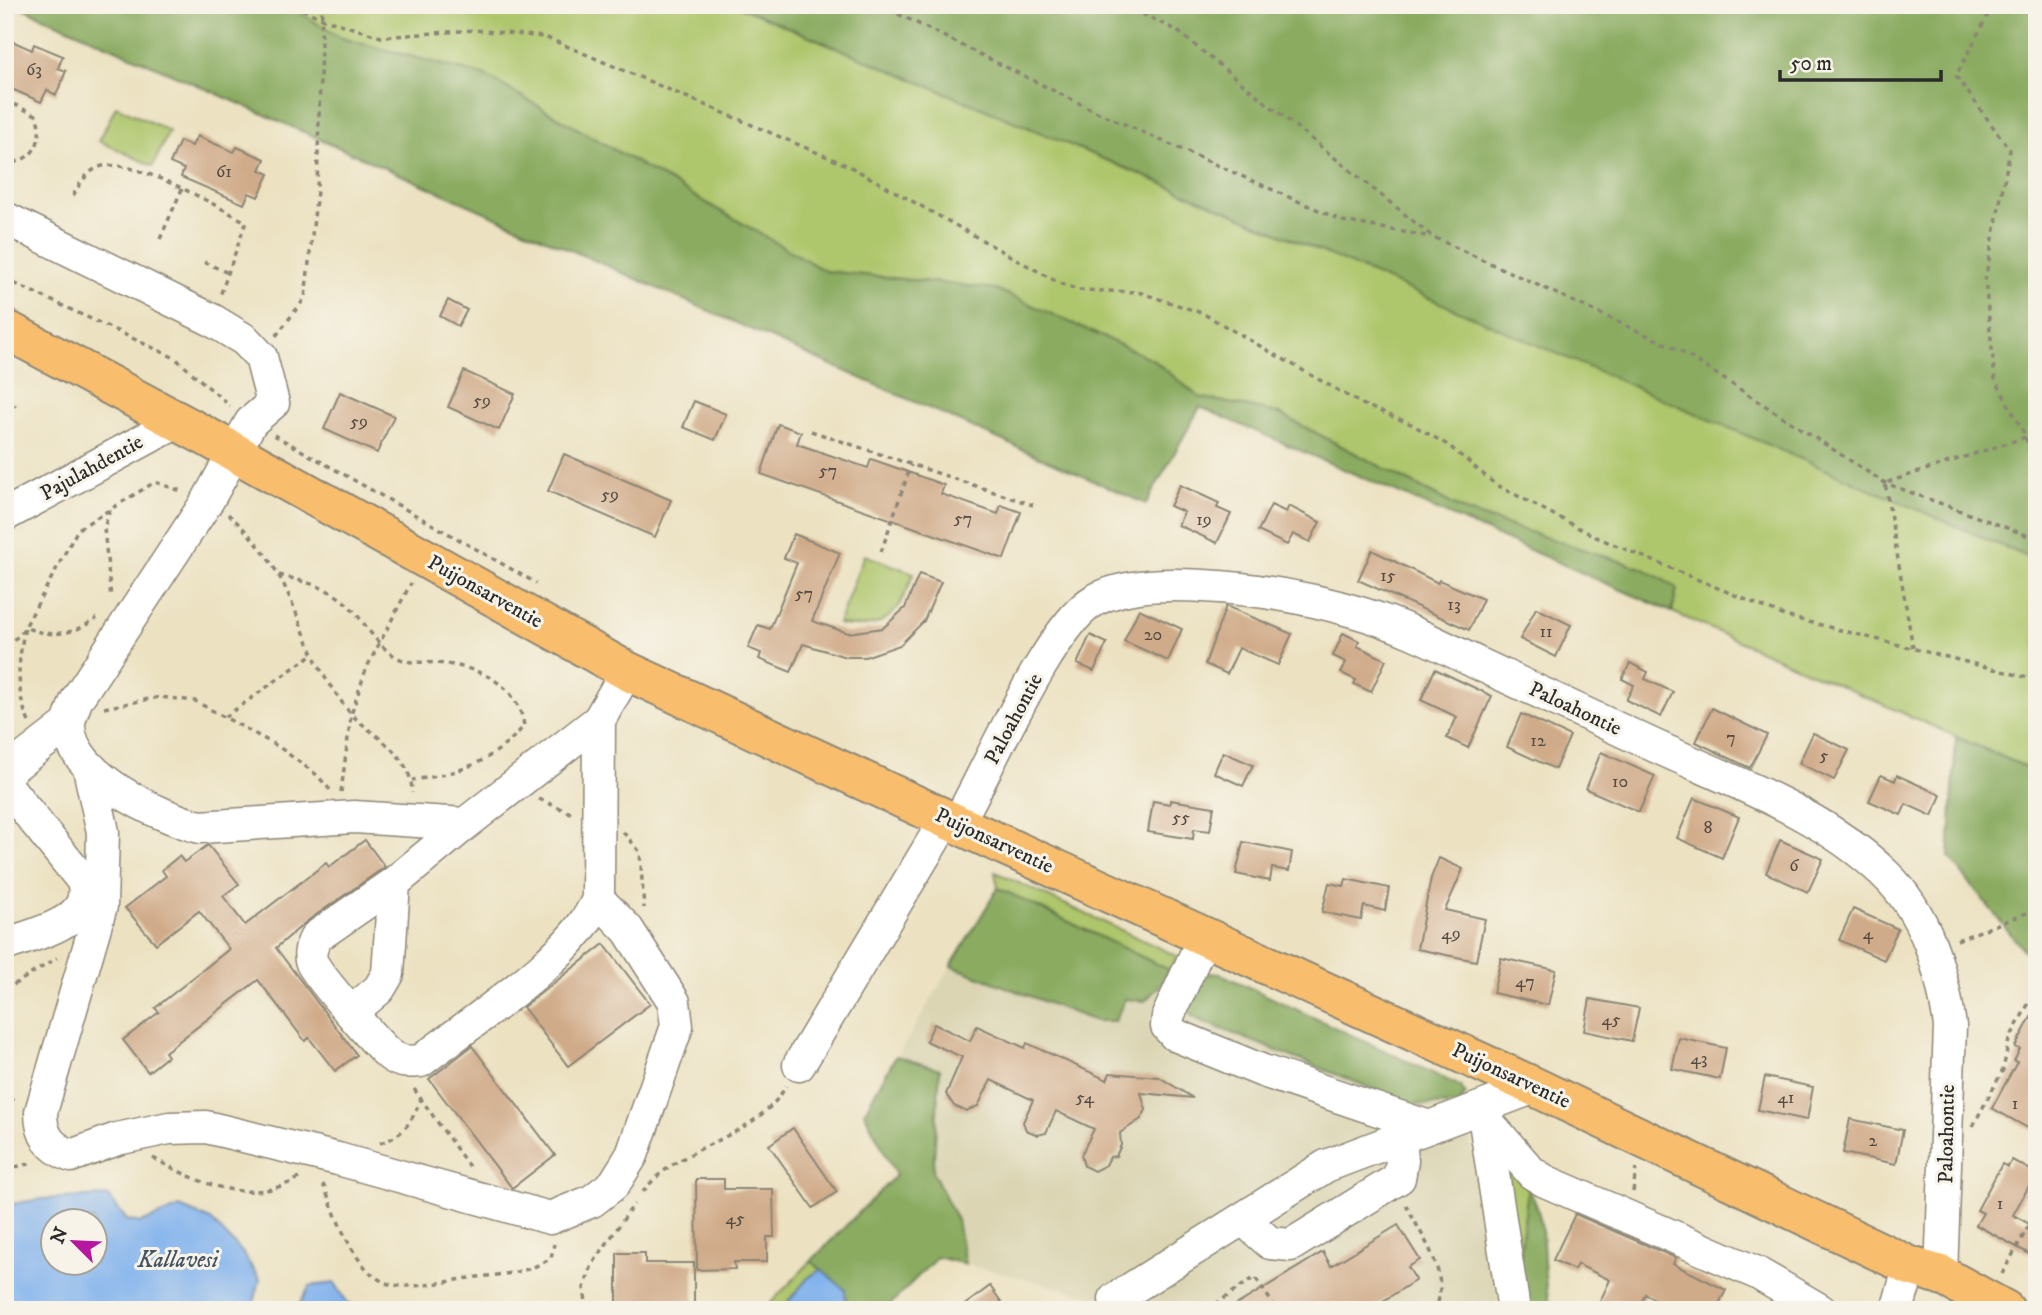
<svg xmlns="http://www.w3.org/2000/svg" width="2042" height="1315" viewBox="0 0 2042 1315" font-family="'IM FELL DW Pica',serif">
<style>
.built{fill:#dbd5b4}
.green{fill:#aec66c;stroke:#6c784c;stroke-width:2}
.forest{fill:#8aab60;stroke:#5a6b46;stroke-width:2}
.water{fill:#81b2ed;stroke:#566e8c;stroke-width:2;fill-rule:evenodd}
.building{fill:#d0ab89}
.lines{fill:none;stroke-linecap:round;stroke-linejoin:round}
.minor-casing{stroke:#8c8676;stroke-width:35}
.major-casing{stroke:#8c8676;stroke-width:42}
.path{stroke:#8c8676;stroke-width:3.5;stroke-dasharray:5 5;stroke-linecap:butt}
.minor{stroke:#fff;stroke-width:32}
.major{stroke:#f9be6d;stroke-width:38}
.labels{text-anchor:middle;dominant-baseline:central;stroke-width:6;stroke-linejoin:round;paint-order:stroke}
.number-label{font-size:18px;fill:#544b42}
.street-label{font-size:21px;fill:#2b2b2b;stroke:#f7f3e8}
.water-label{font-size:23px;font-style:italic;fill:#455465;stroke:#f7f3e8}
</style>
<rect width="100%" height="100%" fill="#f7f3e8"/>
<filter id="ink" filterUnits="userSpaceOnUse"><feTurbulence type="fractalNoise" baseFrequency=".0143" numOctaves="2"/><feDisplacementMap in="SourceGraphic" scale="14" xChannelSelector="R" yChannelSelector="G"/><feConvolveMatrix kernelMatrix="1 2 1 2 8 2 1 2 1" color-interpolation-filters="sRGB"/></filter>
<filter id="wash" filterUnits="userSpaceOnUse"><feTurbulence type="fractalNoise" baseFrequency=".00686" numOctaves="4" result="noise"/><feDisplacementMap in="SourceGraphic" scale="28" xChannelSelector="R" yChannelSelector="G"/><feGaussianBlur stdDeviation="1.57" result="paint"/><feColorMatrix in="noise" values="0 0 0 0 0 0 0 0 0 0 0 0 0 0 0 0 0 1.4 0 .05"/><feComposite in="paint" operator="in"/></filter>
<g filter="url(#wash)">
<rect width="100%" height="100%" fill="#ece2c2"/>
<!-- built -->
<polygon class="built" points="1177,956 1221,974 1207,973 1464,1103 1500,1310 1097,1310 1095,1297 938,1257 864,1112 951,966 1095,1021 1115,1021 1124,999 1161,984"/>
<!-- green -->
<g class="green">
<polygon points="287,5 735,5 1209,203 2037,561 2037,772 1672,612 1677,588 1644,569 1467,512 1278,413 1199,397 1152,359 943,283 825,271 486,76 341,38"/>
<polygon points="116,106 169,131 153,166 99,141"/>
<path d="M864 555 914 573C899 613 885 634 838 624Z"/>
<polygon points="995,872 1177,956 1169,970 998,888"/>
<polygon points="1499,1153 1528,1189 1519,1264"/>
<polygon points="811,1261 821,1269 808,1278 781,1310 764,1310"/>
</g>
<!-- forest -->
<g class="forest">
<polygon points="16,5 287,5 341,38 486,76 825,271 996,289 1152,359 1199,397 1278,413 1467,512 1644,569 1677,588 1672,612 1200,407 1146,504"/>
<polygon points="735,5 2037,5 2037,561 1209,203"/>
<polygon points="1956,737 2037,772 2037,967 1949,857"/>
<polygon points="998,888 1169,970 1161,984 1145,1001 1125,999 1115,1021 1095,1021 951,966"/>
<polygon points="1207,973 1221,974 1460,1086 1466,1095 1457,1105 1411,1104 1194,1018 1186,1009 1196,982"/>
<polygon points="896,1056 940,1069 933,1172 957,1220 965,1264 937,1257 885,1310 846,1310 845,1290 811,1261 896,1175 864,1112"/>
<path d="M1528 1189C1552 1223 1537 1271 1552 1310H1527L1519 1264Z"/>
</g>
<!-- water -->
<g class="water">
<path d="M108 1196 127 1220 141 1223 180 1207 211 1220 242 1252 260 1280 252 1310H5V1205L42 1199ZM52 1220H94V1262H52Z"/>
<polygon points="821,1269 845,1290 846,1310 781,1310 808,1278"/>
<polygon points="335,1283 348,1304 372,1310 296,1310 310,1286"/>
</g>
<g id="blocks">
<!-- building -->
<g class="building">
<polygon points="5,38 32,50 34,44 63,56 58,68 66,71 56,95 47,90 41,102 5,86"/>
<polygon points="197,136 234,152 237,147 265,159 260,170 269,174 258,197 249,193 244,204 181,177 184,169 170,163 180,141 192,146"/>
<polygon points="448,300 467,310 458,326 440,316"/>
<polygon points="464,371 515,394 499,430 448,407"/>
<polygon points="340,392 394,416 377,453 324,429"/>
<polygon points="694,401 726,414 715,440 683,427"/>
<polygon points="778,424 801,432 797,444 868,468 871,459 894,467 944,485 941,494 998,514 1001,505 1021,512 1004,559 761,474"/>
<polygon points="564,454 671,500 655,537 548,491"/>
<polygon points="1180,485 1219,503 1217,508 1231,514 1217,543 1178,525 1184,512 1170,506"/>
<polygon points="1271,505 1286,512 1289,506 1320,522 1310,542 1293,534 1287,545 1258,531"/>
<polygon points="794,534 840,553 812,621 848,633 883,628 905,608 919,574 941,582 924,621 900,645 865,657 846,657 803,644 791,672 759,659 761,653 748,648 758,625 770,629 797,563 784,558"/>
<polygon points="1372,550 1438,583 1439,580 1483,599 1469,630 1358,580"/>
<polygon points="1226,606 1292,634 1278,665 1239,648 1227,674 1205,664"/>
<polygon points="1536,608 1571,625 1556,657 1520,639"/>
<polygon points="1139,609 1182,629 1168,661 1124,641"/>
<polygon points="1343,633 1359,641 1357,646 1386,660 1371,692 1354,684 1356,680 1341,673 1346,662 1333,656"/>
<polygon points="1090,635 1107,643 1094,671 1077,664"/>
<polygon points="1630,663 1648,672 1645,679 1673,692 1661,717 1626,700 1634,685 1622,679"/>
<polygon points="1435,669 1492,696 1468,748 1447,738 1457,717 1421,700"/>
<polygon points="1712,708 1767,735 1750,768 1696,742"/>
<polygon points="1521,714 1570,736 1555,769 1507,747"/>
<polygon points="1813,733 1849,750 1834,780 1799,763"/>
<polygon points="1223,752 1253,765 1243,786 1214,773"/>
<polygon points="1601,752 1655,776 1639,812 1586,789"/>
<polygon points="1881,775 1895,781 1897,775 1941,795 1932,816 1906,804 1901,815 1869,801"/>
<polygon points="1694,798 1739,817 1722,858 1677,838"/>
<polygon points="1170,800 1214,807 1210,831 1194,829 1193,839 1148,832 1153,801 1170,804"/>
<polygon points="365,840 385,867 306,922 276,948 357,1055 335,1071 309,1038 305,1041 258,980 165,1052 168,1056 148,1072 123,1040 159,1012 155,1008 229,949 199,911 156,944 125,908 166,876 162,870 179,856 184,862 208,845 239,884 223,896 245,925 326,863 329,867"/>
<polygon points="1780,840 1823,859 1808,892 1766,873"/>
<polygon points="1243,842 1292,852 1289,871 1272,868 1270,881 1236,874"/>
<polygon points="1439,858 1463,869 1445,910 1485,919 1476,961 1417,949 1431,878"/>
<polygon points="1346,879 1389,888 1385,911 1364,906 1361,920 1322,912 1329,883 1344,886"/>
<polygon points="1853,909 1898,929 1884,960 1839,940"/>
<polygon points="604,944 650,1004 568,1066 523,1007"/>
<polygon points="1501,958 1556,970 1548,1005 1493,993"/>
<polygon points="1590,999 1639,1008 1632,1041 1584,1031"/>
<polygon points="2037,1006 2037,1133 1992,1108 2017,1062 2014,1061 2020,1049 2015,1047"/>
<polygon points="934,1024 970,1041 977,1026 1025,1048 1027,1043 1107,1080 1110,1073 1159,1077 1193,1098 1141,1093 1146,1110 1141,1119 1120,1133 1121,1145 1116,1156 1110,1157 1106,1165 1094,1171 1084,1166 1081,1155 1094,1129 1056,1111 1046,1133 1038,1135 1026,1130 1023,1122 1033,1100 991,1080 978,1106 966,1111 954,1106 946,1094 962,1057 926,1041"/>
<polygon points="1679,1038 1726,1048 1720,1079 1672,1069"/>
<polygon points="472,1046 555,1155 512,1188 429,1079"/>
<polygon points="1765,1077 1813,1087 1807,1120 1758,1110"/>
<polygon points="1850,1119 1903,1130 1896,1164 1843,1153"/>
<polygon points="793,1128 837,1192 813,1208 769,1145"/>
<polygon points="2012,1160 2036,1173 2013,1215 2037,1228 2037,1258 1976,1225 1983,1213 1977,1210 2002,1164 2008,1167"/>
<polygon points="696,1179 724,1179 724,1189 773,1189 774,1237 767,1237 767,1262 734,1262 735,1269 697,1270"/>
<polygon points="1575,1214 1676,1258 1673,1264 1726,1290 1716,1310 1676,1310 1645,1294 1638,1310 1596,1310 1610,1280 1577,1264 1574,1270 1553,1260"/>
<polygon points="1398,1225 1420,1260 1408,1267 1416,1280 1369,1310 1228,1310 1323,1252 1331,1266"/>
<polygon points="617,1253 645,1253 645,1263 694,1263 694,1310 629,1310 628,1306 617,1306"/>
<polygon points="990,1286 1007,1310 958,1310"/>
</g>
</g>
</g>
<g filter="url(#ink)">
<use href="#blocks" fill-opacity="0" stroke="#8c8676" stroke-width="2"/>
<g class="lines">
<!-- minor casing -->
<g class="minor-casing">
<g id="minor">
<path d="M5 218 212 320 245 340 261 357 273 403 251 422 208 500 77 699C74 707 69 717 69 725 69 775 160 817 200 827L354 817 465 824 599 720"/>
<polyline points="5,515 179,421"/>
<path d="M89 768 103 832 101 906 41 1112C41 1136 50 1147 71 1156L117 1139 169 1128 206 1127 338 1159 550 1218 592 1201 614 1184 632 1155 677 1026 674 1002 628 930 598 899"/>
<polyline points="5,773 68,724"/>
<path d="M5 784 83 881C95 923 35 933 5 945"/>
<path d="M465 824 394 883 316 937C312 945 308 954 312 963 319 977 377 1045 390 1055 400 1063 409 1062 421 1061 472 1021 574 957 598 899L599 720 627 671"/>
<path d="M957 824C987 773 1049 625 1095 600 1127 583 1170 584 1204 586 1258 589 1311 598 1363 614 1403 626 1440 645 1477 663 1532 689 1587 714 1642 740 1724 779 1819 810 1885 874 1927 914 1942 971 1950 1026L1941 1275"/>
<polyline points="1204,937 1168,1016 1167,1026 1175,1035 1263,1071 1429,1127"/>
<polyline points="352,1012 379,989 388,974 394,883"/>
<polyline points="799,1065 936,836"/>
<polyline points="1484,1115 1514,1310"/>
<polyline points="1485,1119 1532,1173 1545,1181 1757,1273 1820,1310"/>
<polyline points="1243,1219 1270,1243 1291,1245 1399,1178 1402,1161 1400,1138"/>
<polyline points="1115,1299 1326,1166 1535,1087"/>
<polyline points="1897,1310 1910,1266"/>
</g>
</g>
<!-- major casing -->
<g class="major-casing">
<polyline id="major" points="5,329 209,438 627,671 957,824 1535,1087 1910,1266 1941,1275 2005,1310"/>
</g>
<!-- path -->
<g class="path">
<polyline points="293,5 321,18 381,37 475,30 545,37 851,167 1059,283 1078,290 1138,292 1202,313 1362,404 1411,424 1448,445 1495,484 1596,537 1785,616 2037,680"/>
<polyline points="880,5 1097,112 1343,221 1431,237"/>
<polyline points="1124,5 1176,30 1433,237 1679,350 1885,483 2037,539"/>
<polyline points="1993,5 1956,76 2010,150 1985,280 1995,379 2026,437 2037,488"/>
<path d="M5 100 36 115C45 139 35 161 8 163"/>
<path d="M73 196C79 185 86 173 97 168 127 153 218 207 246 222L220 296"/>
<polyline points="160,239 182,189"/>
<polyline points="204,262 228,273"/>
<polyline points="5,279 175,358 230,406"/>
<polyline points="276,336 305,298 317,191 322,5"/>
<polyline points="5,401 16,406"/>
<polyline points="811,431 1033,505"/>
<polyline points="274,435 536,583"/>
<polyline points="110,510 104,528 111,598"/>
<path d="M228 514C250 533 270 558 284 585 301 620 311 660 334 691 340 699 346 709 353 716 378 739 412 756 412 793"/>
<polyline points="881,552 911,465"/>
<path d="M279 575C305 582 332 587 351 608 366 624 376 645 395 656 408 665 421 661 436 663 476 666 518 682 524 726 493 762 459 774 412 780"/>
<polyline points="5,645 19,636 25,627 78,529 155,482 184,492"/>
<polyline points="1913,648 1885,483 2026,437 2037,436"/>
<polyline points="104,708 160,697 195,701 279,747 317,775 332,792"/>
<polyline points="225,717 313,654"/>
<path d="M29 722C15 691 18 661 25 627 52 639 74 634 97 618"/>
<polyline points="341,792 351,715 366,669 411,583"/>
<polyline points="539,799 573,814"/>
<polyline points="623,832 640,852 644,908"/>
<polyline points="1957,940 2037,909"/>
<polyline points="5,990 57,958"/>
<polyline points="5,1089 11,1099 17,1102"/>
<polyline points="414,1089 470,1168"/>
<polyline points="1973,1126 2003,1070 2009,1040 2032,997"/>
<path d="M380 1143C404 1136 412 1121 421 1099"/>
<path d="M153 1158C200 1183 248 1207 299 1178"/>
<polyline points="5,1169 34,1163"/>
<path d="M323 1184C335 1213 353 1268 384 1282 404 1292 448 1281 469 1278 500 1274 525 1275 551 1258L554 1244"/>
<path d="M643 1192C679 1143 755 1141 786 1086"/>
<polyline points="1633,1192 1636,1168"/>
<path d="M1406 1205C1421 1236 1452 1274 1435 1310"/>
<polyline points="2002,1274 2037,1211"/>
<polyline points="587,1310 584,1288 592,1265 634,1204"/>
<polyline points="1207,1310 1255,1277 1273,1304"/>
</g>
<!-- minor -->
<use href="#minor" class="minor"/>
<!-- major -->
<use href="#major" class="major"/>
</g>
</g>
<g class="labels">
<!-- number labels -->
<g class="number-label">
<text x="34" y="70">63</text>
<text x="224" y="172">61</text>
<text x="482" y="401">59</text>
<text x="359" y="422">59</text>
<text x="828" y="471">57</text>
<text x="610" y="495">59</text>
<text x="963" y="519">57</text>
<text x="1204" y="520">19</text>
<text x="1388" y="576">15</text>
<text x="804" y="594">57</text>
<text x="1454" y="605">13</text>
<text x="1546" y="632">11</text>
<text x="1153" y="635">20</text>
<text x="1731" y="738">7</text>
<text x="1538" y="741">12</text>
<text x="1824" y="756">5</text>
<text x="1620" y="782">10</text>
<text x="1181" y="818">55</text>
<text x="1708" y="828">8</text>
<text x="1794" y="866">6</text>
<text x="1451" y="934">49</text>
<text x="1868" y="934">4</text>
<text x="1525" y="982">47</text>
<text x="1611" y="1020">45</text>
<text x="1699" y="1059">43</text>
<text x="1085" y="1098">54</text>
<text x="1786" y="1098">41</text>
<text x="2015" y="1104">1</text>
<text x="1873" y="1141">2</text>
<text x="2000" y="1204">1</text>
<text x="735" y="1219">45</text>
</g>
<!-- street labels -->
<g class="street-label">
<text transform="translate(92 468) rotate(-29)">Pajulahdentie</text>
<text transform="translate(485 592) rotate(29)">Puijonsarventie</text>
<text transform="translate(1575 709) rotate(25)">Paloahontie</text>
<text transform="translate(1014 719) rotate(-62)">Paloahontie</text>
<text transform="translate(994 841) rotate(25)">Puijonsarventie</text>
<text transform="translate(1511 1076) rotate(25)">Puijonsarventie</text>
<text transform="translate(1947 1134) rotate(-89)">Paloahontie</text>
</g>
<!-- water labels -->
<g class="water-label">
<text x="178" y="1260">Kallavesi</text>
</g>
</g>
<!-- margin -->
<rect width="2042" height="1315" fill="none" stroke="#f7f3e8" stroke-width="28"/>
<!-- north arrow -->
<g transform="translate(74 1242) rotate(294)"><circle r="33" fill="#f7f3e8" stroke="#a5a39c" stroke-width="2"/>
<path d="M0-5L12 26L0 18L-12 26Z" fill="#b5179e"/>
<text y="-10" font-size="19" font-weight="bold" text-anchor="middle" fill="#2b2b2b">N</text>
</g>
<!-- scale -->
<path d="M1780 70v10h161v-10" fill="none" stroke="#2b2b2b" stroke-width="3.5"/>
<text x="1790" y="70" font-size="21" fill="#2b2b2b" stroke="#f7f3e8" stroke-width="5" paint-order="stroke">50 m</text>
</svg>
